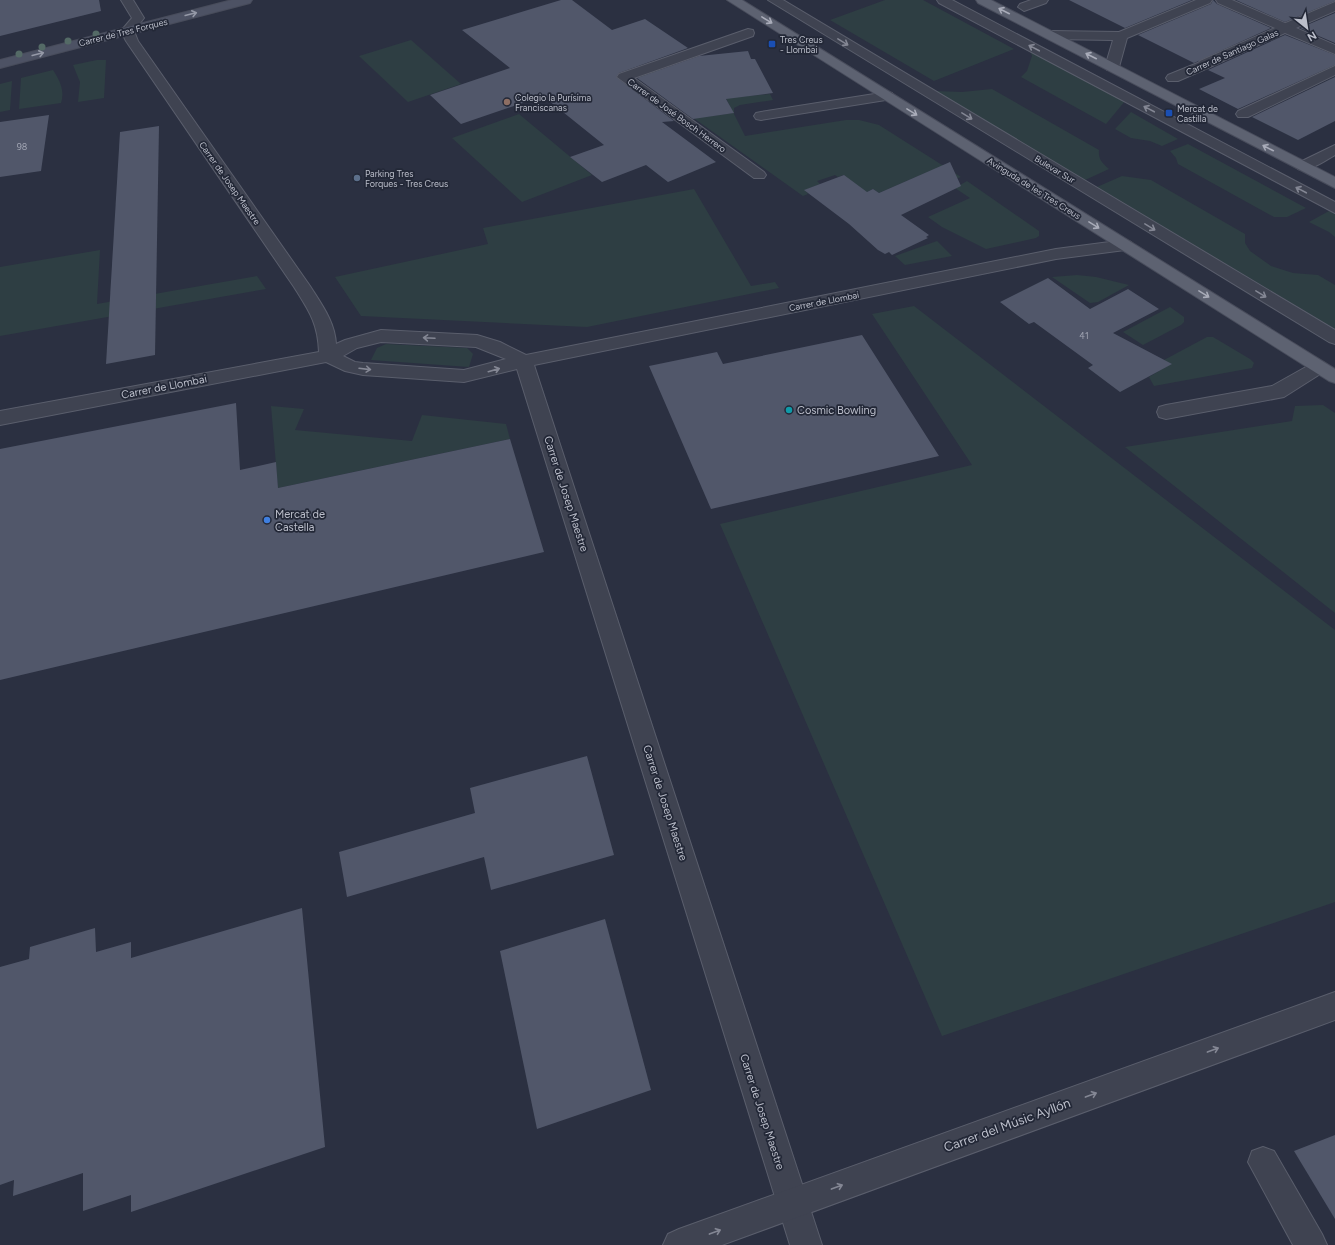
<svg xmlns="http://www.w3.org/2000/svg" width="1335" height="1245" viewBox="0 0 1335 1245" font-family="Figtree,sans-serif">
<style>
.green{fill:#2e3e43}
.building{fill:#51576a}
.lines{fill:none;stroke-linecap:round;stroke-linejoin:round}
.service-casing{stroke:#5a5e6c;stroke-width:2}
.pedestrian-casing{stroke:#5a5e6c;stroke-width:2}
.minor-casing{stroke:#5a5e6c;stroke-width:2}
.tertiary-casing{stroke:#5a5e6c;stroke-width:2}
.secondary-casing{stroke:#484c5b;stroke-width:2}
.primary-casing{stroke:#484c5b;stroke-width:2}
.service{fill:#3f4351;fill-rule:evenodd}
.pedestrian{fill:#3f4351;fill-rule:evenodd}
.minor{fill:#3f4351;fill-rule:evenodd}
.tertiary{fill:#3f4351;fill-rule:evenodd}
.secondary{fill:#4d5264;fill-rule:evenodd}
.primary{fill:#5d6271;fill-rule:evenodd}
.tree{fill:#546a66}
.oneway{stroke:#a9acb9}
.oneway2{stroke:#9599a7}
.oneway3{stroke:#848794}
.transit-dot{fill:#1a4fb4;stroke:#232837;stroke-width:1.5}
.education-dot{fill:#8d6e63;stroke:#232837;stroke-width:1.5}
.service-dot{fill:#5c6f8a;stroke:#232837;stroke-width:1.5}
.culture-dot{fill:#0f9aa8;stroke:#232837;stroke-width:1.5}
.shop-dot{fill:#3f7fe0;stroke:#232837;stroke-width:1.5}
.labels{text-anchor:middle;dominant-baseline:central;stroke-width:3.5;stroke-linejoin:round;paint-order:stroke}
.far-street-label{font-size:9px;fill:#bcbfcb;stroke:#232837}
.far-poi-label{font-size:9px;fill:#bcbfcb;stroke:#232837;text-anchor:start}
.number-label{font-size:9px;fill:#a1a5b3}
.street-label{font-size:11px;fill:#bcbfcb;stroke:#232837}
.poi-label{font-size:11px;fill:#bcbfcb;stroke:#232837;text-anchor:start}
.near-street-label{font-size:13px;fill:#bcbfcb;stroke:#232837}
</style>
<rect width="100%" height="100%" fill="#2b3041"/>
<!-- green -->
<g class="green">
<polygon points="885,0 923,0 1014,49 934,81 830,20"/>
<polygon points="411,40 461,84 408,102 359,56"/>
<polygon points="1030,50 1125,101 1106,124 1021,77 1027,71 1032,56"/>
<polygon points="97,60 106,60 104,98 78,102 80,82 73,65"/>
<polygon points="659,69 661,74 704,117 733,113 726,98 770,94 773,100 740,105 734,108 734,114 745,136 846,120 859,120 879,125 961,177 947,182 930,171 879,193 873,189 863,194 861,188 843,175 838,177 835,175 817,181 820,184 805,190 808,194 803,196 664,97 639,76"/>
<path d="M53 70C60 81 65 91 61 103L19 109 21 78Z"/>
<polygon points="12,81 10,110 0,112 0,84"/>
<path d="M992 89 1099 150C1098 159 1102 163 1109 169L1085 180 935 91 962 92Z"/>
<polygon points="1131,112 1178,139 1162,146 1150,141 1131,138 1115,129"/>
<polygon points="519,114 592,175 522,202 452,138"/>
<polygon points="1188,144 1306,208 1287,217 1274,217 1178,164 1176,158 1170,151"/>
<polygon points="1122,176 1151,180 1245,234 1245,243 1250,251 1271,266 1293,273 1318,275 1335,285 1335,329 1097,187"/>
<polygon points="967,181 1039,231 1039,236 1036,238 986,249 942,227 928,217 970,198 955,188"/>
<polygon points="694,189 751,286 775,282 779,288 587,327 361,316 335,277 488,244 483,228"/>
<polygon points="1329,211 1335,214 1335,237 1329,232 1309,222"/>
<polygon points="937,241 952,256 905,265 895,256"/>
<polygon points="100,250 97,304 257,276 266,289 0,336 0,267"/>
<polygon points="1077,275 1096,277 1129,285 1098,302 1090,303 1052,277"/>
<polygon points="914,306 1335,630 1335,902 942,1036 720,524 972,465 872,314"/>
<polygon points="1170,307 1184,317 1184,322 1181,325 1143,345 1123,332"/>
<polygon points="1207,337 1213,337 1250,359 1254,363 1252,368 1154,386 1149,377 1169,365 1164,360"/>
<polygon points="386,344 467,348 473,354 469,367 371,360 377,348"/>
<polygon points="1323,405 1335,413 1335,613 1125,447 1292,421 1295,406"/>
<polygon points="271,406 304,409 295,430 412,441 422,415 506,424 510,439 278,488"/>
</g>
<!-- building -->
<g class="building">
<polygon points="0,0 99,0 101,11 0,36"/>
<polygon points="561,0 572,0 612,30 645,19 688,48 619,73 616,77 674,121 662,122 716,162 668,182 646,165 602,182 570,157 604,145 543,96 461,124 430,95 510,68 462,30"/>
<polygon points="1069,0 1192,0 1125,28"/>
<polygon points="1213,0 1217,4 1271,28 1194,63 1138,35 1211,4"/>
<polygon points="1236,0 1335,0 1335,1 1285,22"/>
<polygon points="1335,13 1335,43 1300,28"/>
<polygon points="1285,35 1335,55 1335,65 1238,109 1199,89 1225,78 1208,70"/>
<polygon points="748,51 751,59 755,59 773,93 726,99 734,113 693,119 637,78 699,56"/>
<polygon points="1335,77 1335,121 1298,140 1252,117"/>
<polygon points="49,115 41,171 0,177 0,122"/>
<polygon points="159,126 155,355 106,364 120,132"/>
<polygon points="950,162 961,186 901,215 929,235 926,237 928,238 892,255 889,252 885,254 878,250 849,224 804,190 844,175 867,192 873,189 879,193"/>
<polygon points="1048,278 1090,309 1128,289 1159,309 1113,333 1172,364 1120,392 1088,368 1093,365 1034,322 1029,324 1000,302"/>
<polygon points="862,335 939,456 711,509 649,366 717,352 723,364"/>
<polygon points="236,403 240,470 276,462 278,488 510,439 544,552 0,680 0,449"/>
<polygon points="587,756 614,855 491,890 484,857 347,897 339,852 475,813 470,788"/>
<polygon points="302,908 325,1147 131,1212 131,1195 83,1211 83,1173 13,1196 14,1180 0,1185 0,967 29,959 30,947 95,928 96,952 131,942 131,958"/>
<polygon points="605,919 651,1090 537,1129 500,951"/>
<polygon points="1335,1135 1335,1219 1294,1151"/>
</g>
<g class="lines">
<!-- service casing -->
<g class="service-casing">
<g id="service">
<polygon points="768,0 783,0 1335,330 1335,344 1329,342"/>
<polygon points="937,0 952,0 1335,202 1335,213 939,3"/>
<polygon points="1319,361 1325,363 1328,367 1325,371 1284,397 1166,419 1159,417 1157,412 1159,407 1166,405 1272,386 1313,363"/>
</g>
</g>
<!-- pedestrian casing -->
<g class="pedestrian-casing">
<g id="pedestrian">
<polygon points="1031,0 1048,0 1046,3 1024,11 1018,7 1020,4"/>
<polygon points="1335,2 1335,11 1289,31 1285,32 1279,28 1281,25"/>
<polygon points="748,29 753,30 754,33 753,36 634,78 764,172 766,175 764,178 754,178 617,77 619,74"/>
<polygon points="1205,60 1210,61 1212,64 1210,67 1178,81 1168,81 1166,78 1168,75"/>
<polygon points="1335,66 1335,75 1248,117 1238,117 1236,114 1238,111"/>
</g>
</g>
<!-- minor casing -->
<g class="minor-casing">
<g id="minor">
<path d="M121 0H133L144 18 134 31 138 41 310 286C322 305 335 322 336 344L345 340 381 330 477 335 500 342 526 355 1056 249 1125 240 1131 242 1133 245 1131 248 1125 250 1056 259 534 365 822 1245H790L517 369 464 382 363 375 345 371 326 362 0 425V411L319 352C318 323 309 311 294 287L126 41 121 31 132 18ZM381 342 476 347 506 359 464 370 363 363 355 362 343 356 357 348Z"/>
<polygon points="1196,0 1212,0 1210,3 1127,38 1119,67 1117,70 1107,70 1105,67 1113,40 1051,39 1045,35 1051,31 1119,32"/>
<polygon points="1216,0 1232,0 1335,45 1335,54 1285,33 1210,67 1200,67 1198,64 1200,61 1275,28 1218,3"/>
<polygon points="887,92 892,93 894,96 892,99 761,120 756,119 754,116 756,113 761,112"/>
<path d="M1335 145V155C1324 161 1310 172 1298 169L1296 166 1298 163Z"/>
<polygon points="1263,1147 1274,1151 1322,1234 1327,1245 1293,1245 1248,1162 1252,1151"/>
</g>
</g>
<!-- tertiary casing -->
<g class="tertiary-casing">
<polygon id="tertiary" points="1335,992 1335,1020 722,1245 663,1245 668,1234 679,1229"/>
</g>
<!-- secondary casing -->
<g class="secondary-casing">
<polygon id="secondary" points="232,0 252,0 250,3 0,68 0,60"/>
</g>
<!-- primary casing -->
<g class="primary-casing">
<g id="primary">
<polygon points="727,0 742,0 1335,369 1335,383 1329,381"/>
<polygon points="976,0 991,0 1335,177 1335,188 978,3"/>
</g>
</g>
<!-- service -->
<use href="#service" class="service"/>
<!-- pedestrian -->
<use href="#pedestrian" class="pedestrian"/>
<!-- minor -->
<use href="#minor" class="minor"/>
<!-- tertiary -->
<use href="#tertiary" class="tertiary"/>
<!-- secondary -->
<use href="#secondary" class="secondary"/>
<!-- primary -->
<use href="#primary" class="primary"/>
</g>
<!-- trees -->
<g class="tree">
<circle cx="96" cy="34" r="3.5"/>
<circle cx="68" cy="41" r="3.5"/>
<circle cx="42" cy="47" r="3.5"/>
<circle cx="19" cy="54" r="3.5"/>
</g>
<!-- one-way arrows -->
<defs><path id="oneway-shaft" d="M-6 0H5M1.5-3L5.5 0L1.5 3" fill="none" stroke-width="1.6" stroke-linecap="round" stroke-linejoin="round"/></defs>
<g class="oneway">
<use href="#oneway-shaft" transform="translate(1004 11) rotate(-153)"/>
<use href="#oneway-shaft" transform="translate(767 20) rotate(31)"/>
<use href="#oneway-shaft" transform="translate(1091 56) rotate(-153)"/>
<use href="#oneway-shaft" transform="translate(912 112) rotate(32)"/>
<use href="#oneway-shaft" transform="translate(1268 148) rotate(-153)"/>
<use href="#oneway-shaft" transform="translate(1094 225) rotate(32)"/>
<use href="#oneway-shaft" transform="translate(1204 294) rotate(32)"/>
</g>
<g class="oneway2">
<use href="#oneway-shaft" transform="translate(191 14) rotate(-14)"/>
<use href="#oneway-shaft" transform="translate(38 54) rotate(-14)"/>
</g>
<g class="oneway3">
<use href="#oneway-shaft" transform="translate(843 42) rotate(31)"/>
<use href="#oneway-shaft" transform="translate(1034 48) rotate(-152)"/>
<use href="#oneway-shaft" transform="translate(1149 109) rotate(-152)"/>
<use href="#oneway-shaft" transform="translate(967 116) rotate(31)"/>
<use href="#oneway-shaft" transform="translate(1301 190) rotate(-152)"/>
<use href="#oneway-shaft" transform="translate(1150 227) rotate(31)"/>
<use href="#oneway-shaft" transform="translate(1261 294) rotate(31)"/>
<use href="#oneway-shaft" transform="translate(429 338) rotate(-177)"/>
<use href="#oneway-shaft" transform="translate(365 369) rotate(7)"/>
<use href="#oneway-shaft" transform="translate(494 370) rotate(-16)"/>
<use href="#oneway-shaft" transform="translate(1213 1050) rotate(-20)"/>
<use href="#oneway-shaft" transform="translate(1091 1095) rotate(-20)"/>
<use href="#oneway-shaft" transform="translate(837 1187) rotate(-20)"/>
<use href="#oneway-shaft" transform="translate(715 1232) rotate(-20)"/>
</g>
<!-- markers -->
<g class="transit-dot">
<rect x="768" y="40" width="8" height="8" rx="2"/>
<rect x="1165" y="109" width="8" height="8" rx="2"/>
</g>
<circle class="education-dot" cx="507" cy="102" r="4"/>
<circle class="service-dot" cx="357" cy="178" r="4"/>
<circle class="culture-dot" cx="789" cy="410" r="4"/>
<circle class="shop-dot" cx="267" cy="520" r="4"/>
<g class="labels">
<!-- far-street labels -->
<g class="far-street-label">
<text transform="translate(123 32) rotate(-14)">Carrer de Tres Forques</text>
<text transform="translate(1232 52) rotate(-24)">Carrer de Santiago Galas</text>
<text transform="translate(677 115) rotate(36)">Carrer de José Bosch Herrero</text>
<text transform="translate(1055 169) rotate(31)">Bulevar Sur</text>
<text transform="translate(230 183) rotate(55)">Carrer de Josep Maestre</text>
<text transform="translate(1034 188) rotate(32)">Avinguda de les Tres Creus</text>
<text transform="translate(824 301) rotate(-11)">Carrer de Llombai</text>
</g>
<!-- far-poi labels -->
<g class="far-poi-label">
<text x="780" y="39">Tres Creus<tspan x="780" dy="10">- Llombai</tspan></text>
<text x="515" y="97">Colegio la Purísima<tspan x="515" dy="10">Franciscanas</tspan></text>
<text x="1177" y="108">Mercat de<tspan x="1177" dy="10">Castilla</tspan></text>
<text x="365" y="173">Parking Tres<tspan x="365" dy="10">Forques - Tres Creus</tspan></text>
</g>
<!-- number labels -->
<g class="number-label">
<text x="22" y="146">98</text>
<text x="1084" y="335">41</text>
</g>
<!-- street labels -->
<g class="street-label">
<text transform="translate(164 387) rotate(-11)">Carrer de Llombai</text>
<text transform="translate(566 494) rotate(72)">Carrer de Josep Maestre</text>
<text transform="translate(665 803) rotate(72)">Carrer de Josep Maestre</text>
<text transform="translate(762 1112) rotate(72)">Carrer de Josep Maestre</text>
</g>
<!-- poi labels -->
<g class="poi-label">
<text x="797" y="410">Cosmic Bowling</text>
<text x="275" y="514">Mercat de<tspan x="275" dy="13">Castella</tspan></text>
</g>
<!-- near-street labels -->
<g class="near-street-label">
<text transform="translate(1007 1125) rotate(-20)">Carrer del Músic Ayllón</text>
</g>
</g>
<!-- north arrow -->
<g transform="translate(1307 28) rotate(150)" stroke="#232837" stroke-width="3" paint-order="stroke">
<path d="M0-3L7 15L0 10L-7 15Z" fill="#bcbfcb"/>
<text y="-6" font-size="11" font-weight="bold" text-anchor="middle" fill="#bcbfcb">N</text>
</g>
</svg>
